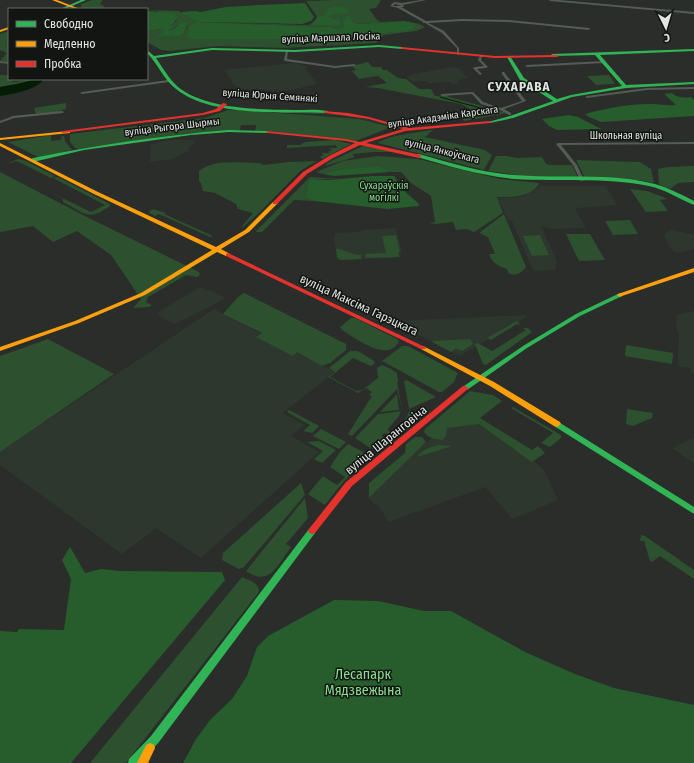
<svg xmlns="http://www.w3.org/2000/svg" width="694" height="763" viewBox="0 0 694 763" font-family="'Fira Sans Condensed',sans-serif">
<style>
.built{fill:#2d372d}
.green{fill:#2d502f;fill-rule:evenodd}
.forest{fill:#275d2c}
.water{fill:#041c04}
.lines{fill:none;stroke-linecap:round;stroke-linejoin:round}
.stream{stroke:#041c04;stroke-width:1}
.street{fill:#545c54;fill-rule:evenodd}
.fast{fill:#30b455;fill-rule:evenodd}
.slow{fill:#ff9f0a;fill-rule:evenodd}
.jam{fill:#e5322d;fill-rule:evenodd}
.labels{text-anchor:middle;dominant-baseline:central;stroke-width:3;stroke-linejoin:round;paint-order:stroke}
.far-street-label{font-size:10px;fill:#e2e6e2;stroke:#131513}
.far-park-label{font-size:10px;fill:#88dd8b;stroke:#131513}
.street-label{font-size:12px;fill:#e2e6e2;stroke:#131513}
.far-district-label{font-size:13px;font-weight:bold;letter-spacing:1px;fill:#dde4dd;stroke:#131513}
.near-park-label{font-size:14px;fill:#88dd8b;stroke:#131513}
</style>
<rect width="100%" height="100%" fill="#2a2d2a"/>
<!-- built -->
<g class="built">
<polygon points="294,63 308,66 305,69 317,83 314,85 285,91 242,89 237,88 224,70"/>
<polygon points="451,67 459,68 467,78 458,80 459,83 451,84 450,82 428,83 427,81 413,82 408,78 410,75"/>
<polygon points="167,140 194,140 194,144 189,147 188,151 172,159 150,162 151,145"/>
<polygon points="540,185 547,186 606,186 617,205 577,208 576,210 586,228 553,229 541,226 557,261 555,270 533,271 512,221 508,220 498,198 522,197 537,189"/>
<polygon points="396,228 402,252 400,253 401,257 339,260 337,259 334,238 335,233 359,232 363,230"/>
<polygon points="671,229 694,235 694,249 676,253 669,246 664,235"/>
<polygon points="200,287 207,291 210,290 225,298 208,308 175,324 159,316 158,312"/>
<polygon points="214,309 262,334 257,337 297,352 335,372 283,413 304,425 291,436 319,452 201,558 156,528 122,554 0,465 0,452"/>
<polygon points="694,311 694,374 691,372 691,368 678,366 679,332 676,329 677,315"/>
<polygon points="530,315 460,356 391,321"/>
<polygon points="477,421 532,459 544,470 558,500 512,519 485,487 389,522 377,504 375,505 369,498 416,451 442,429"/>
<polygon points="694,437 694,464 672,448"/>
</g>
<!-- green -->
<g class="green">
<polygon points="92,0 103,0 100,4 104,6 104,9 85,9 81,7 81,4"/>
<path d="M334 0H381L376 8 369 9 377 20 381 22 404 21 419 24 425 27 416 31 383 35 376 43 284 48 218 46 170 51 161 50 147 42V31L161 29 164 31 167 30 177 20 157 11 147 10 179 11 184 15H192L189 17 199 22 309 25 316 20 317 16 306 1ZM350 16 353 22 358 24 404 21 391 33H381L341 40 300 43 273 39H193L188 37 197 22 330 27 336 29 345 26V20ZM317 20 339 21 340 25H312ZM177 25H188L183 35 175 37 172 34H157L174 29Z"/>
<polygon points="9,31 9,62 0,61 7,53 0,50 0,34"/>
<path d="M368 62 372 67H381L383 70H387C392 74 400 80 406 79L419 89H431L435 96H446L507 113 464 121 462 118 474 116 470 109 461 104 378 88 365 87 387 83 378 76 359 79 352 71 356 70 352 66Z"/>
<polygon points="0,75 7,75 13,82 37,79 17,84 0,87"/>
<polygon points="609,75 615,84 596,85 587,76"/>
<polygon points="66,103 66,109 57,112 36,114 34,108"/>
<polygon points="228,110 341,114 392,125 343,115 266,112 359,119 391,127 356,141 255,131 256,125 241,125 240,130 182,134 79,149 75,148 70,142 70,134 205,118"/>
<polygon points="431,130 432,131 425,137 485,150 492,155 484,170 378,143 380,141 395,136"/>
<polygon points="51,135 51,141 61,140 62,136 64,136 65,141 72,150 40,158 8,142"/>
<polygon points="335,140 351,144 322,159 320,156 323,156 322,149 320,149 325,149 322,149 323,153 329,153 329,151 332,151 331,149 329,148 337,148 336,145 287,148 287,145 300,145 305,142"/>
<polygon points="363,146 397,152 373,152 352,154 355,157 325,166 327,163"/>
<path d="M378 156 418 159 500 179 539 183V184C530 198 512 197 497 197L503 213 474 232 467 229 456 230 453 222 436 224 429 223 435 222 431 196 411 183 401 172H390L382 167 323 174 316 172 343 161Z"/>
<polygon points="496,156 507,156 517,158 542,157 546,164 549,165 572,165 578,178 539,178 488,171"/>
<polygon points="18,159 26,161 55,176 51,178 17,161 7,164"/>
<polygon points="576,160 640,162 651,169 654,183 638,180 585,178"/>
<path d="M317 161 300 171 258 214 243 227 242 226 253 213 238 209 236 204 215 193 203 191 201 183 199 181V171C214 159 240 163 259 163L264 165 289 162Z"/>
<polygon points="694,166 694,182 678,183 670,189 659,185 658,169 668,167"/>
<polygon points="0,172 85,216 199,272 200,275 197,277 186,275 148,297 146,302 152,305 149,307 133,308 141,299 111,255 77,231 53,242 33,226 0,232"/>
<path d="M58 177 110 204V206C88 222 85 213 63 202V199L50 192 91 212 105 205 53 178Z"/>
<polygon points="310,177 341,179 312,179 306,198 314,201 294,200 262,232 255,232"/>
<polygon points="630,189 647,191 668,199 660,200 668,211 646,212"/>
<polygon points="153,209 166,213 164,214 213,236 210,237 159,214 155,216 148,212"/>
<path d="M504 214 526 267C521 273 516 277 508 273L507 269C498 266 492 263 489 254H495L488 237 479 233Z"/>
<polygon points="630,220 638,234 613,235 605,221"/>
<polygon points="566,234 590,234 605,260 579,261"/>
<polygon points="396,235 400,252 398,252 399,257 366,258 365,254 386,253 382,236"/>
<polygon points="540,235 549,255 532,256 523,236"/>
<path d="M336 249C345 249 350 255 361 255V259L341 260 337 257Z"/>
<polygon points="244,293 346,344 346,350 330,363 322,366 297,352 293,356 256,337 262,333 223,314 238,297"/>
<path d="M351 318H355L397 339 399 341C389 364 355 338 342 330L340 327Z"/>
<polygon points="517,321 521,325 517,324 491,340 487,338"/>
<polygon points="523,328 528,328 532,332 486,365 483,364 475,344 478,343 492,351 526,330"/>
<polygon points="48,339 114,374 0,452 0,356"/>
<polygon points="470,339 473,344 462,351 456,348 451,352 432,342 433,341"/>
<polygon points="626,345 673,353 672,364 625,356"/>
<polygon points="402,346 408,346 458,373 454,382 442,392 439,392 382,361"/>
<polygon points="350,351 358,351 373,360 375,363 371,366 353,358 330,377 356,391 362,390 378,378 377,368 382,365 389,368 397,373 398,381 397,382 402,410 397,389 352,436 348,434 372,396 369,395 372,392 366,388 358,393 328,377 335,372 329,368"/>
<polygon points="406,380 410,382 436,397 409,409 404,381"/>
<path d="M470 391 493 395 502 401 480 418 532 450 538 446 545 453 532 462 479 424 447 428 446 436 443 440C435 439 429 439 424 432L425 429Z"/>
<polygon points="397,394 399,410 380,412"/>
<polygon points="513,407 561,435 561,438 550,447 541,443 553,433 511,408"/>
<polygon points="627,409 653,413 652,418 633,426 626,424"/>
<polygon points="289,410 319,426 312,433 303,431 310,425 287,412"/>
<path d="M401 411 399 416 387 430 393 433 407 417 409 411 418 414 413 418 416 421 397 436 394 437 384 433 381 436 390 441C374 456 372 448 355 438L378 414Z"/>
<polygon points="321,429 346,442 339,449 313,436"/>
<polygon points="415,437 422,437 426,442 369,498 369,483 405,453 406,444"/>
<polygon points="319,441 336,450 322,463 314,459 323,451 307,442"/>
<path d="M348 444 371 456C353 469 339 487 325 505L308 494 323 476 337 485 345 477 330 467 340 452Z"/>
<path d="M439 445 452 446 417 457C421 450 431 447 439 445Z"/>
<polygon points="301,483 305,495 244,567 239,569 222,560 223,553"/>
<path d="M305 498 308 518 286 544 291 547C278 564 270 588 246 571Z"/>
<polygon points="641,535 645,536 694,570 694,579 660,556 652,562 650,561 644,541 640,541"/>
<path d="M242 577C250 581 259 582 259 592L126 763H90Z"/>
</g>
<!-- forest -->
<g class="forest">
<polygon points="305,3 314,17 311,21 302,24 199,22 188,17 191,15 183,15 181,12 195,11 201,12 226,7 259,5"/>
<polygon points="343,7 347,9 349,13 334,14 328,16 333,20 339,19 341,25 312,25 318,16 326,16 323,15 329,8"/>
<polygon points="147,11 173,13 178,17 168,31 174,29 181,22 188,23 183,35 175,37 172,34 172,36 160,36 157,35 164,31 161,29 147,31"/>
<polygon points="350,16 353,22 358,24 404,21 416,24 412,30 371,35 341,40 300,43 273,39 193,39 189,38 187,35 190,26 197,22 330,27 336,29 345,26 342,22 346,19 344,17"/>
<path d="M672 93C677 98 684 98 691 97L694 100V116L601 122 589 117 585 114C607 108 628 104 651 104 660 104 667 106 676 105L664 94Z"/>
<polygon points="569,115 578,117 601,129 557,130 549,126 542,119"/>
<polygon points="373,167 382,167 390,172 334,176 323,174 339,170"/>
<polygon points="373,176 394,176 403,190 418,203 419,206 387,209 314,201 306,198 309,182 312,179 328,180"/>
<polygon points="70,547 85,573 101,569 120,571 222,572 225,580 71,763 0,763 0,631 17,632 19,629 64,630 71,579 62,560"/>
<polygon points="334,600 378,601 424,611 451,611 525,652 575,674 614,688 694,705 694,763 183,763 196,739 211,719 232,699 247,676 257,647 268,636"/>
</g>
<!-- water -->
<path class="water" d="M37 79 43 80C36 90 12 94 0 96V87L17 84Z"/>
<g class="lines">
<!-- stream -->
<polyline class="stream" points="440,97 495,112"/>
<!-- street -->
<g class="street">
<path d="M421 0H426L403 5 404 7H401L426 21 462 19 509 20 589 28 590 29 589 30 509 22 462 21 428 23 444 31 459 48V54L458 55 457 54V48L442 33 425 23H423V22L398 8 390 6 394 2 402 3ZM395 4 401 6H393Z"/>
<polygon points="549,0 559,0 694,12 694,14 550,1"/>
<polygon points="287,50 288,51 287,59 335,66 354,64 356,65 354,66 335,68 285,61 284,60 286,51"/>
<polygon points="480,56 482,56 482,57 481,60 488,67 486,68 477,69 482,74 480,75 473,68 475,67 484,66 478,60"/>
<polygon points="0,61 9,62 9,64 0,63"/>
<polygon points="604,61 605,62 605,63 527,67 525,66 527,65"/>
<polygon points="502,72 504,72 526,101 504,109 511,113 511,115 509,115 500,110 481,104 472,94 442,96 440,95 442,94 473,92 483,102 501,108 522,101 502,74"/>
<polygon points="168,80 170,81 169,82 82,94 80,93 82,92"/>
<polygon points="694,87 694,89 647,90 587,98 585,97 587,96 647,88"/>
<polygon points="62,111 64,112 63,113 14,118 0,123 0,121 13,116"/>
<polygon points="694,142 694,144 561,145 577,165 584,180 582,181 580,180 573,165 556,144 558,143"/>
</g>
<!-- fast -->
<g class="fast">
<polygon points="81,0 86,0 65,9 60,9"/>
<path d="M379 45 402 47 404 48 402 49 379 47 295 52 212 50 156 58C163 68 169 79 178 87 207 110 259 109 294 110 305 110 317 109 328 111V113H326C283 112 211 117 176 89 164 80 158 64 147 53V50L154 56 212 48 295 50Z"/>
<polygon points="694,49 694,51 600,55 626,85 694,82 694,84 626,88 572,97 513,118 490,123 488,122 510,116 553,101 520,80 507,57 508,56 510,56 524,78 557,99 571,95 622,86 595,55 553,56 551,55 552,54"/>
<path d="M229 130 268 131 270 132 268 133 229 132 191 135 84 150 33 162 30 160 33 158C98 145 163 135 229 130Z"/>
<path d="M419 154C451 163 482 173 515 175 561 179 609 172 655 184 668 188 681 194 694 201V205C679 199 665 189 649 186 605 177 560 182 515 179 482 176 449 166 417 157V155Z"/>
<polygon points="620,293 623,295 622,296 580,316 527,348 467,390 465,390 461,388 523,346 576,314"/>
<polygon points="557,421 694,507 694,514 554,426 553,424"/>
<polygon points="312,528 315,529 316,531 315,533 159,742 140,763 128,763 129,759 151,736 309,529"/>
</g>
<!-- slow -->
<g class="slow">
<polygon points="52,0 57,0 80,9 75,9"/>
<polygon points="9,27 9,29 0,32 0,30"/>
<polygon points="68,131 70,131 70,133 0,140 0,138"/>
<polygon points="0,143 98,192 216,247 245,230 273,202 277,202 278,203 249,232 221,249 230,254 230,256 226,256 217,252 145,295 79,323 0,351 0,347 75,321 141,293 212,250 94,194 0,146"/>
<polygon points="694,268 694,272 622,296 620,297 617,295 618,294"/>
<polygon points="423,346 494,382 560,422 561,424 557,427 554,426 490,386 421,349 420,348"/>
<polygon points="150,743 154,745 155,748 148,763 137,763 146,745"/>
</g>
<!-- jam -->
<g class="jam">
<polygon points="401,47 495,56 557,55 559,56 557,57 495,58 402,49 401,49"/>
<polygon points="223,103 227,104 220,111 203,115 63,133 61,132 63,131 203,113 216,109"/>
<polygon points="324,111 348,113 369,117 409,128 490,121 492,122 490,123 405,131 366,143 421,155 421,157 419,158 360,145 333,158 307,174 277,204 273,204 273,202 303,172 329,156 355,143 346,141 268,133 266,132 266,131 346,139 360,142 403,129 369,119 326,113 324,113"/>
<polygon points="228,253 425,347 426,348 425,349 421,349 226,256 226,254"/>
<polygon points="463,386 465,386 469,388 352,486 315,533 312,534 309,533 308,531 309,529 346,482"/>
</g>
</g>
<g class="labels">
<!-- far-street labels -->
<g class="far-street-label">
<text transform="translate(331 38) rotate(-2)">вуліца Маршала Лосіка</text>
<text transform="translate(270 96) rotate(4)">вуліца Юрыя Семянякі</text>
<text transform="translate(443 117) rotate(-8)">вуліца Акадэміка Карскага</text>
<text transform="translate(172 127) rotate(-7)">вуліца Рыгора Шырмы</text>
<text x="626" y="136">Школьная вуліца</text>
<text transform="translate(442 151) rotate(14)">вуліца Янкоўскага</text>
</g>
<!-- far-park labels -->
<g class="far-park-label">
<text x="384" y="186">Сухараўскія<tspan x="384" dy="12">могілкі</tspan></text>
</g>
<!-- street labels -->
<g class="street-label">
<text transform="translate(359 305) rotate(25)">вуліца Максіма Гарэцкага</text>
<text transform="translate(386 440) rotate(-39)">вуліца Шаранговіча</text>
</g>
<!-- far-district labels -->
<g class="far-district-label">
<text x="519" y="86">СУХАРАВА</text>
</g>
<!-- near-park labels -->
<g class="near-park-label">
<text x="363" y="674">Лесапарк<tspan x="363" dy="16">Мядзвежына</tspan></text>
</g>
</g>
<!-- legend -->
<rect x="8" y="8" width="140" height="72" fill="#131513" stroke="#666966"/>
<rect x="16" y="21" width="20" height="6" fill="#30b455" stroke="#666966"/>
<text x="44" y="28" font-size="12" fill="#e2e6e2">Свободно</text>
<rect x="16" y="41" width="20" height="6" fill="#ff9f0a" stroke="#666966"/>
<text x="44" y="48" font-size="12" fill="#e2e6e2">Медленно</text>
<rect x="16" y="61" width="20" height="6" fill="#e5322d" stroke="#666966"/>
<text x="44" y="68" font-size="12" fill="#e2e6e2">Пробка</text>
<!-- north arrow -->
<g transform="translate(666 28) rotate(175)" stroke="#131513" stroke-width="3" paint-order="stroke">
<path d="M0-3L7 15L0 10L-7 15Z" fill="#e2e6e2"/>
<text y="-6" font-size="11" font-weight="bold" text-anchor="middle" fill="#e2e6e2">С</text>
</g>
</svg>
